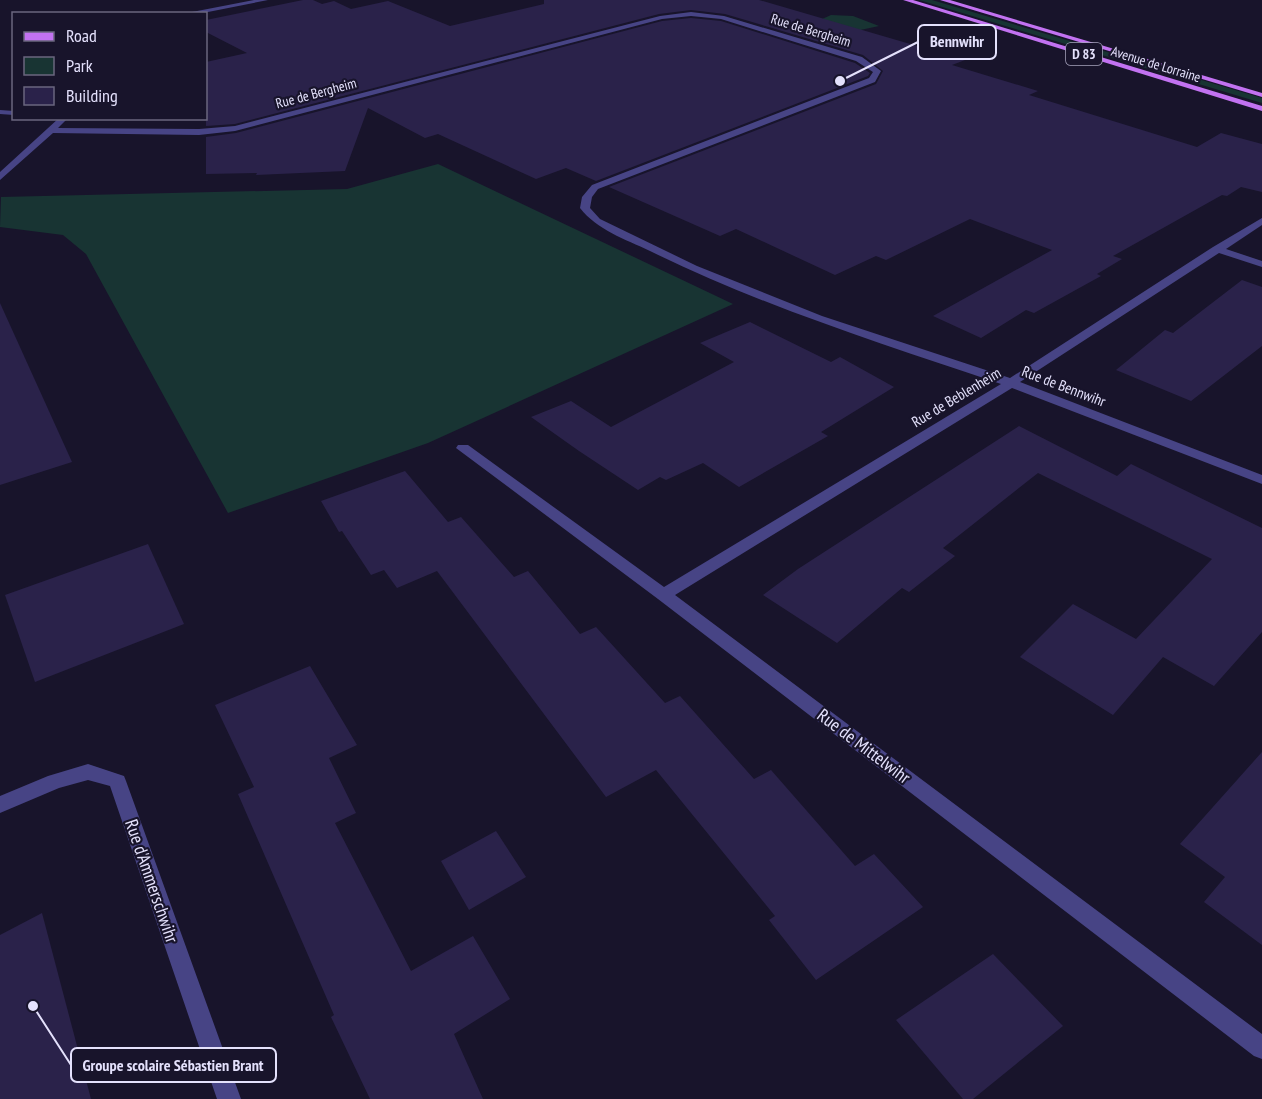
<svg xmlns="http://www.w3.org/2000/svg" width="1262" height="1099" viewBox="0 0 1262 1099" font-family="'PT Sans Narrow',sans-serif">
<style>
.green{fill:#183433}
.building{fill:#2a224a}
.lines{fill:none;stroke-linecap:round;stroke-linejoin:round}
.minor{fill:#474485;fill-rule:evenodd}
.major{fill:#c272f1;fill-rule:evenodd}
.labels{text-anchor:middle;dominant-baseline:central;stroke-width:4.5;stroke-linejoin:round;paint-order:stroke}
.far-street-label{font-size:14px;fill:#e4e1fc;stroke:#18142b}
.shield{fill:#18142b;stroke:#a7a4bd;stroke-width:1.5}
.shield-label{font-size:14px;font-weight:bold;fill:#e4e1fc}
.street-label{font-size:15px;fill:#e4e1fc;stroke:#18142b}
.near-street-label{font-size:18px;fill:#e4e1fc;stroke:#18142b}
.leader{fill:none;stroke:#e4e1fc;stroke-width:2}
.callout-dot{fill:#e4e1fc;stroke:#18142b;stroke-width:2}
.callout{fill:#18142b;stroke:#e4e1fc;stroke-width:2}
.callout-label{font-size:16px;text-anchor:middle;font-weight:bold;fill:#e4e1fc}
</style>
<rect width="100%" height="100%" fill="#18142b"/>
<!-- green -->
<g class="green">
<polygon points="919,0 932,0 1262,98 1262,103"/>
<polygon points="831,15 853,16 879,26 851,32 820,20"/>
<polygon points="438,164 733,304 428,443 228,513 86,254 63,235 0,227 1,197 347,189"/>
</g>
<!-- building -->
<g class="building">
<polygon points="303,0 313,0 322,4 334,1 351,9 388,1 450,26 544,4 544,0 759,0 965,60 952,65 1038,91 1029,95 1197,147 1221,133 1262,144 1262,192 1241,187 1227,196 1222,195 1113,256 1122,259 1097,274 1101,276 1034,313 1026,310 981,338 933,316 1052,250 970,219 886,260 876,256 835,275 736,229 720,236 609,187 876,84 883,71 863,55 725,14 691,10 659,14 235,124 206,126 206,62 247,53 206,32 206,20"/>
<polygon points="691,18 721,21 855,63 870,73 868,76 596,181 566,168 536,179 438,134 425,138 368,108 345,171 256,175 257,173 206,174 206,137 236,133 662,21"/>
<polygon points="1242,280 1262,287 1262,346 1191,401 1116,370 1165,330 1173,333"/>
<polygon points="0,303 72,462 0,485"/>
<polygon points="750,322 831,362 840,357 894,387 821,432 828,436 739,487 703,463 666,480 660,477 638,490 579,451 531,417 571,401 611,427 734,362 700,343"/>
<polygon points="1019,426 1117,476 1131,464 1262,528 1262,632 1214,686 1163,657 1113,715 1020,657 1073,604 1136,639 1212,559 1038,473 943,548 955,556 909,592 902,588 837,643 763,595 798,569"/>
<polygon points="405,471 448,522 461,517 514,577 528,571 580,634 596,627 665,703 680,696 754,779 771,770 855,866 874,854 923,907 816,980 769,920 775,916 656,770 606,797 437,571 397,588 384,570 371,575 342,531 339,532 321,501"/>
<polygon points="148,544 184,624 35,682 5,595"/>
<polygon points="310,666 357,745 329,758 356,813 335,823 411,971 473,936 510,999 454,1034 483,1099 370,1099 331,1017 334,1015 238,794 254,787 215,705"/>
<polygon points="1262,752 1262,945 1204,902 1225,877 1180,844"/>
<polygon points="496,831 526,877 469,910 441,861"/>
<polygon points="42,913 91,1099 0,1099 0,935"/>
<polygon points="993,954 1063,1026 973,1099 963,1099 896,1020"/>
</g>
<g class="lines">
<!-- minor -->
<g class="minor">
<polygon points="254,0 268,0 198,14 192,12"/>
<path d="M691 12 724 16 862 57 881 71 875 82 598 189 592 197 590 208 600 219 697 266 822 316 1010 378 1213 247 1262 218V225L1226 249 1262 261V267L1219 253 1020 382 1262 475V484L1012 388 675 595 1262 1034V1059L1254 1056 658 599 456 448 458 445H468L664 587 1001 384C882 344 762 306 650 251 625 239 597 230 580 208L582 197 592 185 869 78 873 72 856 61 721 19 691 16 662 19 235 131 199 135 53 133 0 180V172L59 118H68L58 128 199 129 235 126 660 16Z"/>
<polygon points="0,110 14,111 14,115 0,114"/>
<polygon points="88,764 124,776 126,781 241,1099 217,1099 110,786 88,780 59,788 0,813 0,796 48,776"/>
</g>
<!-- major -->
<g class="major">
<polygon points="903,0 913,0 1262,106 1262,111"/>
<polygon points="940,0 950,0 1262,93 1262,97"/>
</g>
</g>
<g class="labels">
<!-- far-street labels -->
<g class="far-street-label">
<text transform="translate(811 30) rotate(17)">Rue de Bergheim</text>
<text transform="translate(1156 64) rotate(17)">Avenue de Lorraine</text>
<text transform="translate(316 93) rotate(-15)">Rue de Bergheim</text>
</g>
<!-- shield labels -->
<rect class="shield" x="1066" y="43" width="36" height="22" rx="4.5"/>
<g class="shield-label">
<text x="1084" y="54">D 83</text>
</g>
<!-- street labels -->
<g class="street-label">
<text transform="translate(1064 386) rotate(21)">Rue de Bennwihr</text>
<text transform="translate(956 397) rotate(-31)">Rue de Beblenheim</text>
</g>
<!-- near-street labels -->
<g class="near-street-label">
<text transform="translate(864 746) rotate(37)">Rue de Mittelwihr</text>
<text transform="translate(152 881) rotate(71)">Rue d'Ammerschwihr</text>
</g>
</g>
<!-- callouts -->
<path class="leader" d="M840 81L918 42M33 1006L71 1065"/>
<g class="callout-dot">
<circle cx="840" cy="81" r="6"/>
<circle cx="33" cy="1006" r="6"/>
</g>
<g class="callout">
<rect x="918" y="25" width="78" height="34" rx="6"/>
<rect x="71" y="1048" width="205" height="34" rx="6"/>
</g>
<g class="callout-label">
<text x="957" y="47">Bennwihr</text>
<text x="173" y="1071">Groupe scolaire Sébastien Brant</text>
</g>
<!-- legend -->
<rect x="12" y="12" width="195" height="108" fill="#18142b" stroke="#6a667f" stroke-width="1.5"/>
<rect x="24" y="32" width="30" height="9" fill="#c272f1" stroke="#6a667f" stroke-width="1.5"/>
<text x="66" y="42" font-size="18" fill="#e4e1fc">Road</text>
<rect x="24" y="57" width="30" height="18" fill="#183433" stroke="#6a667f" stroke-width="1.5"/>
<text x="66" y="72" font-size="18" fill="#e4e1fc">Park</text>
<rect x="24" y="87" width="30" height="18" fill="#2a224a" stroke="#6a667f" stroke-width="1.5"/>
<text x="66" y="102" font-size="18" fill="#e4e1fc">Building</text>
</svg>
